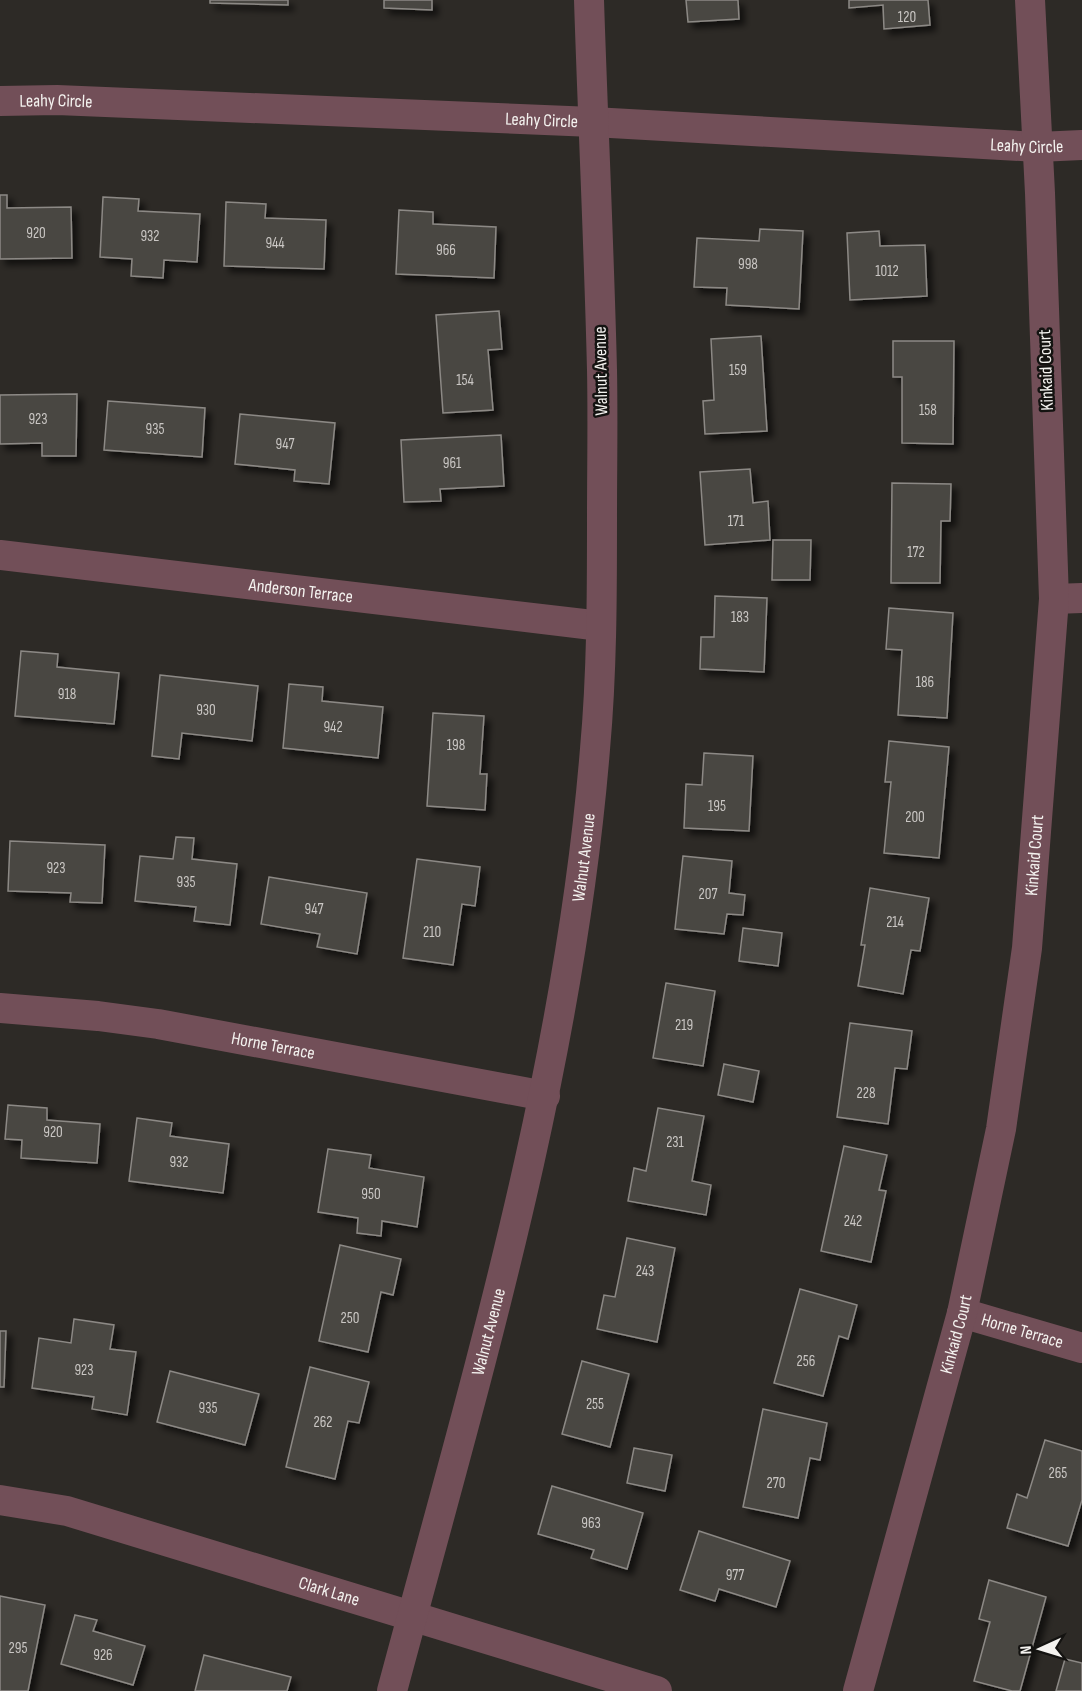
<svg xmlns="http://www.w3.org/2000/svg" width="1082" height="1691" viewBox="0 0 1082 1691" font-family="'Sofia Sans Condensed',sans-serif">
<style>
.building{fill:#4a4743;stroke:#8c8985;stroke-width:1.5;filter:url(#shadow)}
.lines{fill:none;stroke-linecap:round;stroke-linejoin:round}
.minor{stroke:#724f58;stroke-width:30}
.labels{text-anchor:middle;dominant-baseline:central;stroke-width:5;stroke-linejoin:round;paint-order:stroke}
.number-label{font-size:15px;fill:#cac7c4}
.street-label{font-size:18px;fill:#f4f2ef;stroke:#141311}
</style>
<defs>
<filter id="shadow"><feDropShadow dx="5.5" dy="5.5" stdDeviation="3" flood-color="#0009"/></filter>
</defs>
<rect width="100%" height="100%" fill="#2d2a26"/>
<!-- building -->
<g class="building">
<polygon points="210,0 288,0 288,5 210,3"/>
<polygon points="384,0 432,0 432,10 384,8"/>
<polygon points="686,0 738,0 739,19 688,22"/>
<polygon points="849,0 928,0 930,25 884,29 883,5 849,8"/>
<polygon points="0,195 7,195 7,208 71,207 72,258 0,259"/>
<polygon points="103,197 139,199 138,211 200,214 197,262 164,260 163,278 131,276 132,259 100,257"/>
<polygon points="226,202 266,204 265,218 326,220 324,269 224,266"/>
<polygon points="399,210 433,212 433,224 496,227 494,278 396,274"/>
<polygon points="760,229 803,231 799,309 726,305 727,288 694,287 697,238 759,241"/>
<polygon points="879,231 880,246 925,245 927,296 850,300 847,233"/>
<polygon points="499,311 502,349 488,350 493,410 443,413 436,315"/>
<polygon points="761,336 767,431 705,434 703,401 714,400 711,339"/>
<polygon points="893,341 954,341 953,444 902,443 902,377 893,377"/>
<polygon points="77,394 76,456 42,456 42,443 0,444 0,395"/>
<polygon points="108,401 205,408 202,457 104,450"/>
<polygon points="240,414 335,423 329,484 294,481 295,470 235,464"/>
<polygon points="501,435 504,486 440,489 441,501 404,502 401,440"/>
<polygon points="750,469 753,503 768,501 770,540 705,545 700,472"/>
<polygon points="892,483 951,484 950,521 941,521 940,583 891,583"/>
<polygon points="773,540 811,540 810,580 772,580"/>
<polygon points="715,596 767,598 764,672 700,669 701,637 714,637"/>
<polygon points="889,608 953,613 947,718 898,715 902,650 886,649"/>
<polygon points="21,651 58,654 57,667 119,673 114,724 15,716"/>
<polygon points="160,675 258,686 252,741 182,733 179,759 152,756"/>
<polygon points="289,684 323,687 322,701 383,707 378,758 283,748"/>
<polygon points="433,713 484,716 480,774 487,774 485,810 427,806"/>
<polygon points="889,741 949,747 939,858 884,853 891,782 885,782"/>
<polygon points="704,753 753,756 749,831 684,828 686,784 702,785"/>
<polygon points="176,837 194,838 192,859 237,864 230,925 194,921 196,907 135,901 140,856 173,859"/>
<polygon points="10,841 105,845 102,903 70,902 71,893 8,891"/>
<polygon points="683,856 732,861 729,893 745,895 743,915 727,914 724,934 675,929"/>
<polygon points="417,859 480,867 475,906 462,904 453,965 403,958"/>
<polygon points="269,877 367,893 357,954 317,947 320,934 261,924"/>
<polygon points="870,888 929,898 920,951 911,950 903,994 858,986 865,945 861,945"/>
<polygon points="743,928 782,933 778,966 739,961"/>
<polygon points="666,983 715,991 703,1066 653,1058"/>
<polygon points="850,1023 912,1031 907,1069 895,1068 888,1124 837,1117"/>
<polygon points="724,1064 759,1071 753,1102 718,1095"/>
<polygon points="8,1105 47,1108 47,1120 100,1124 97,1163 21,1158 22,1140 5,1139"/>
<polygon points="658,1108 704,1116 692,1181 711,1185 706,1215 628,1201 634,1168 646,1171"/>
<polygon points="137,1118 172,1123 170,1136 229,1144 223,1193 129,1181"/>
<polygon points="844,1146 887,1155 879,1190 886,1191 871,1262 821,1251"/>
<polygon points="328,1149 371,1155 369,1168 424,1177 417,1227 382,1221 381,1236 357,1233 358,1218 318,1212"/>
<polygon points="627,1238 675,1248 657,1342 597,1329 604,1295 615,1297"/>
<polygon points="340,1245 401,1259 393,1295 381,1292 368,1352 319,1341"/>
<polygon points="800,1289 857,1305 848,1339 839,1336 823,1396 774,1383"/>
<polygon points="74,1319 114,1325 110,1349 136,1352 127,1415 92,1409 94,1397 32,1388 39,1338 71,1343"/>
<polygon points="0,1331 6,1331 4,1387 0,1387"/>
<polygon points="582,1361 629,1374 610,1447 562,1434"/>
<polygon points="310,1367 369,1382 359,1423 348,1421 335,1479 286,1467"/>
<polygon points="170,1371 259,1394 245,1445 157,1422"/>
<polygon points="763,1409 827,1423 820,1460 810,1458 798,1518 743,1507"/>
<polygon points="1045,1440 1082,1451 1082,1500 1068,1546 1007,1528 1017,1494 1027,1498"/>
<polygon points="634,1448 672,1455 665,1491 627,1483"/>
<polygon points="552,1486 643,1513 627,1569 591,1558 594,1550 538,1534"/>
<polygon points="699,1531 790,1561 776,1607 719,1589 715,1601 680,1590"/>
<polygon points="989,1580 1046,1597 1020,1691 1012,1691 974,1681 990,1622 979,1619"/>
<polygon points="0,1596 45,1605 28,1691 0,1691"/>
<polygon points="75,1615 97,1620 93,1631 145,1646 133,1685 61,1664"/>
<polygon points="204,1655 291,1677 287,1691 195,1691"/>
<polygon points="1065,1659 1082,1663 1082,1691 1056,1691"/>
</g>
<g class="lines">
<!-- minor -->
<g class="minor">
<path id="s1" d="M0 101 57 100 593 122 1038 147 1082 145"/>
<path id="s2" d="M0 555 601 626"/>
<polyline points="1054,599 1082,598"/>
<path id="s3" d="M0 1008 98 1016 158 1024 545 1096"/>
<path id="s4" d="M962 1313 1082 1348"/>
<path id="s5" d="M0 1500 67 1511 657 1691"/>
<path id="s6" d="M392 1691C475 1381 569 1071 595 749 602 672 602 594 602 517 602 468 603 419 602 370 599 247 593 123 589 0"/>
<path id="s7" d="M858 1691 962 1313 1001 1129 1027 948 1054 599 1040 193 1030 0"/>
</g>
</g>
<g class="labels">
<!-- number labels -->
<g class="number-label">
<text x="907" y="17">120</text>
<text x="36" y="233">920</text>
<text x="150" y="236">932</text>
<text x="275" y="243">944</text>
<text x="446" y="250">966</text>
<text x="748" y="264">998</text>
<text x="887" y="271">1012</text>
<text x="738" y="370">159</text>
<text x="465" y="380">154</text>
<text x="928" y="410">158</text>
<text x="38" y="419">923</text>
<text x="155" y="429">935</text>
<text x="285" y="444">947</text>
<text x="452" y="463">961</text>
<text x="736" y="521">171</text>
<text x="916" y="552">172</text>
<text x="740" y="617">183</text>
<text x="925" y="682">186</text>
<text x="67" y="694">918</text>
<text x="206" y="710">930</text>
<text x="333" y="727">942</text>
<text x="456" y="745">198</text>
<text x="717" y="806">195</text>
<text x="915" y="817">200</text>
<text x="56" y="868">923</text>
<text x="186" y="882">935</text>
<text x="708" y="894">207</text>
<text x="314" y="909">947</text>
<text x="895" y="922">214</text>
<text x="432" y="932">210</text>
<text x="684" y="1025">219</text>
<text x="866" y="1093">228</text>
<text x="53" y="1132">920</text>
<text x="675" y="1142">231</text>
<text x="179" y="1162">932</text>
<text x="371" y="1194">950</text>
<text x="853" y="1221">242</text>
<text x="645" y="1271">243</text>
<text x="350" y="1318">250</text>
<text x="806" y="1361">256</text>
<text x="84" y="1370">923</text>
<text x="595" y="1404">255</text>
<text x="208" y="1408">935</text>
<text x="323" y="1422">262</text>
<text x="1058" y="1473">265</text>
<text x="776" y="1483">270</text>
<text x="591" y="1523">963</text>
<text x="735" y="1575">977</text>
<text x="18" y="1648">295</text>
<text x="103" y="1655">926</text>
</g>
<!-- street labels -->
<g class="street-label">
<text stroke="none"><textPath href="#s1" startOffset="56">Leahy Circle</textPath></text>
<text stroke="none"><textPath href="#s1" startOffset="542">Leahy Circle</textPath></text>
<text stroke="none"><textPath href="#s1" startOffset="1028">Leahy Circle</textPath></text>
<text transform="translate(1046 370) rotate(-92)">Kinkaid Court</text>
<text transform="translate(601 371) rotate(-91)">Walnut Avenue</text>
<text stroke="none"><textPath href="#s2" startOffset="303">Anderson Terrace</textPath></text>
<text stroke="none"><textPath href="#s7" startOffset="856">Kinkaid Court</textPath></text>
<text stroke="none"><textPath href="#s6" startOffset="856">Walnut Avenue</textPath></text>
<text stroke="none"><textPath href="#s3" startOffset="276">Horne Terrace</textPath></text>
<text stroke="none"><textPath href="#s4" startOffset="63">Horne Terrace</textPath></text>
<text stroke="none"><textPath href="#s6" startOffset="372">Walnut Avenue</textPath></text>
<text stroke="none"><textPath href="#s7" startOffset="370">Kinkaid Court</textPath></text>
<text stroke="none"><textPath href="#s5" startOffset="342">Clark Lane</textPath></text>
</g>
</g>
<!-- north arrow -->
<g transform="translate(1040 1649) rotate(266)" stroke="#141311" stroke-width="4.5" paint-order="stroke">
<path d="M0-4.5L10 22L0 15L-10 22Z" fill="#f4f2ef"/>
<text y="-9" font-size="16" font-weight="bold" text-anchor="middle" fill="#f4f2ef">N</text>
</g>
</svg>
